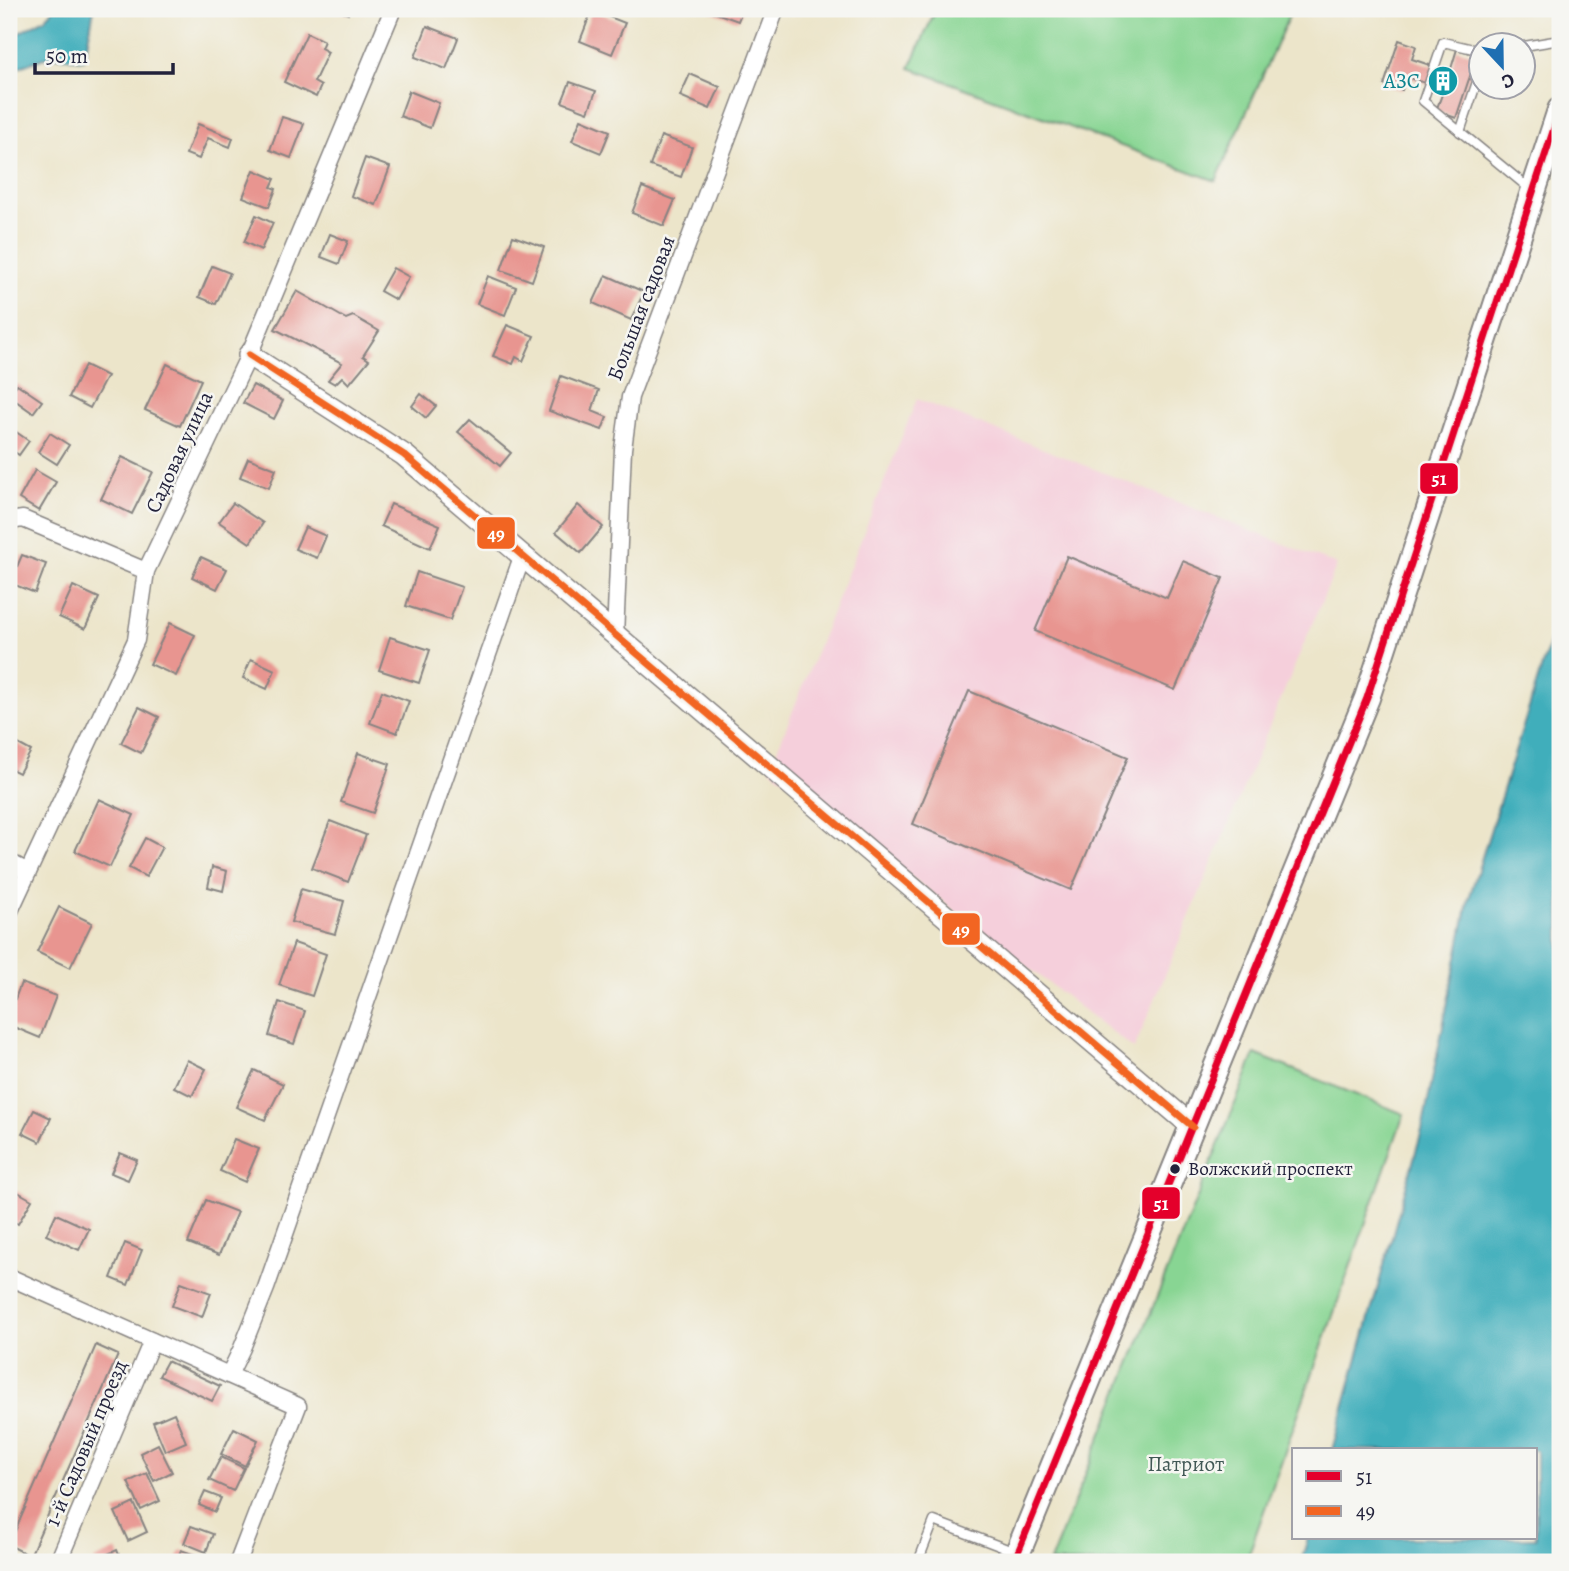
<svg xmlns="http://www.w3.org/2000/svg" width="1569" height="1571" viewBox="0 0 1569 1571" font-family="Alegreya,serif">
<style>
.built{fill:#f5cfdb}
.green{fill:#88d593;stroke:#557c67;stroke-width:2}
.water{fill:#3faebb;stroke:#30687b;stroke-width:2}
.building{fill:#e89590}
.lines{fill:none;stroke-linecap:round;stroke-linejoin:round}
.lane-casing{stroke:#878482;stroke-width:11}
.street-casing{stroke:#878482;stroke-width:19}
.secondary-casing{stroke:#878482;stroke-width:24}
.primary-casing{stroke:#878482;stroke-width:28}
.lane{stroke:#fff;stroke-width:8}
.street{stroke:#fff;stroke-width:16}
.secondary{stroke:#fff;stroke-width:21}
.primary{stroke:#fff;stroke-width:24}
.bus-1-casing{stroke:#f6f6f2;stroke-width:12}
.bus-2-casing{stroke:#f6f6f2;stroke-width:12}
.bus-1{stroke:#e4002b;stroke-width:7}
.bus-2{stroke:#f26522;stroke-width:7}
.bus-dot{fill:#22223b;stroke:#f6f6f2;stroke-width:2.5}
.labels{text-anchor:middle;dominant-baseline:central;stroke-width:5;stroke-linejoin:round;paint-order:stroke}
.bus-label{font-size:19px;fill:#22223b;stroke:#f6f6f2;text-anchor:start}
.culture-label{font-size:21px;fill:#0d838f;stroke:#f6f6f2;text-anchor:end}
.street-label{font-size:21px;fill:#22223b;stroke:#f6f6f2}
.park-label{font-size:21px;fill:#415855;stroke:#f6f6f2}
.line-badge{stroke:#f6f6f2;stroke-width:2.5}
.badge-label{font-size:19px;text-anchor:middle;font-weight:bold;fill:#fff}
</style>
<rect width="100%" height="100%" fill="#f6f6f2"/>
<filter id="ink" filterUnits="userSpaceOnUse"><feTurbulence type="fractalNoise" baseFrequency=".0143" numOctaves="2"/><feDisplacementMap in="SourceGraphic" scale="14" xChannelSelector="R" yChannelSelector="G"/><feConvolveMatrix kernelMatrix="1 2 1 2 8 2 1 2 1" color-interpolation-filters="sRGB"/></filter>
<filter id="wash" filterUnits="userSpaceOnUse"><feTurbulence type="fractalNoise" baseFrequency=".00686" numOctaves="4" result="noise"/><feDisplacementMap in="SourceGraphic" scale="28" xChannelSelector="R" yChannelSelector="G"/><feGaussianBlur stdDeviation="1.57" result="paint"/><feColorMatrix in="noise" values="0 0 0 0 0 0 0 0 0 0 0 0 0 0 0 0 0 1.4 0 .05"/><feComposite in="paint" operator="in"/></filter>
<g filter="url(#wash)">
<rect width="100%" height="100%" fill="#ece5ca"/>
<!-- built -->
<polygon class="built" points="917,399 1337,565 1134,1049 770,768"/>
<!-- green -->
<g class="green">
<polygon points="936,9 1292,9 1216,181 910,68"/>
<polygon points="1255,1054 1404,1114 1246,1562 1050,1562"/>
</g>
<!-- water -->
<g class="water">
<polygon points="54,9 94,9 84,60 49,56 9,71 9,38 45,19"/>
<polygon points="1560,609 1560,1562 1301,1562 1308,1538 1536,1538 1536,1450 1332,1450 1422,1130 1468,902"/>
</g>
<g id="blocks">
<!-- building -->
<g class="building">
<polygon points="334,9 350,9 348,14"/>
<polygon points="445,9 463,9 460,15"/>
<polygon points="705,9 743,9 738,21"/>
<polygon points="592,10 625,23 612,54 580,41"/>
<polygon points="427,26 458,38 446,69 415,57"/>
<polygon points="307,33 324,41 321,48 328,52 314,82 321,86 316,97 284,82"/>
<polygon points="1399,40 1416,46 1412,59 1450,72 1457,49 1477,55 1456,118 1436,111 1444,89 1406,77 1402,90 1384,85"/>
<polygon points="690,74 720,87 710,109 680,96"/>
<polygon points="570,82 596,91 588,112 562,102"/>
<polygon points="409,91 439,103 430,128 400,116"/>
<polygon points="282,117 304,124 291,158 270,150"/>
<polygon points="581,119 610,131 601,153 572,141"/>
<polygon points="198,124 233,138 230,147 208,138 199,159 186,154"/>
<polygon points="661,136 692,147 681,177 650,166"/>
<polygon points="365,158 390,167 376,205 351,196"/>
<polygon points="254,170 275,179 271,187 276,189 269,207 243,197"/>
<polygon points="642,187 675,200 664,226 632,213"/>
<polygon points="256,215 273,223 261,250 244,242"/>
<polygon points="330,234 348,241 339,264 321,257"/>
<polygon points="513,236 544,247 532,281 501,270"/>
<polygon points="212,266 230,273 216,304 199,297"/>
<polygon points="393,268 409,277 396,300 380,291"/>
<polygon points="606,275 644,292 631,320 593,303"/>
<polygon points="488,276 516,287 505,315 477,304"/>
<polygon points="297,291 346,319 353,316 379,331 363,356 369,360 349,384 342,377 335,384 328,380 342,363 275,329"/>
<polygon points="507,325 534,336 523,361 516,357 513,364 493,356"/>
<polygon points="167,364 201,380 180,426 145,410"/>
<polygon points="85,365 107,376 90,408 69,397"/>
<polygon points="561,376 599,390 592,411 607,417 602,430 549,411"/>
<polygon points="17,384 42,401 33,413 9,396"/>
<polygon points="253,385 283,401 274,419 243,403"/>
<polygon points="421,394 436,406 426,418 412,406"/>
<polygon points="470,419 511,453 500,466 458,432"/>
<polygon points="9,427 29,441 19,455 9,448"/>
<polygon points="50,433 69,445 57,464 38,452"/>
<polygon points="122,457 153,472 132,514 101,499"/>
<polygon points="248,458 276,469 269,488 240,477"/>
<polygon points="35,470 56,482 39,511 19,499"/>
<polygon points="233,503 263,523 250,543 219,522"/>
<polygon points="391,504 440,525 430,548 381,526"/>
<polygon points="578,505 603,527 581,553 556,532"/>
<polygon points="305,527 326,536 317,558 295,549"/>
<polygon points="22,555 46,564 35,593 10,583"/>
<polygon points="1067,556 1167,598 1183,561 1223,578 1175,690 1035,631"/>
<polygon points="201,557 227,569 217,589 192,577"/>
<polygon points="417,572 462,587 450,620 406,606"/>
<polygon points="73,586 99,598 85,629 59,617"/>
<polygon points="170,623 195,635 176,676 150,664"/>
<polygon points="390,637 430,650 419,683 379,670"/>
<polygon points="251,659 275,670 267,689 243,678"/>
<polygon points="382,691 409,701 397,733 370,723"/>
<polygon points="969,691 1128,757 1071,890 913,824"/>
<polygon points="139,707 159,717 141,753 121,743"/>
<polygon points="9,739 31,751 19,773 9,768"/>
<polygon points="358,753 390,764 373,813 341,802"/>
<polygon points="99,799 134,815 110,867 75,851"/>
<polygon points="330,821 366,835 348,882 312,868"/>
<polygon points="145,838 162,847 146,877 129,868"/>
<polygon points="212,867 227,871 223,891 208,887"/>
<polygon points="301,889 344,901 335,934 291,922"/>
<polygon points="59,907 92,923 70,968 37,952"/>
<polygon points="294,943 326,954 312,996 279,985"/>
<polygon points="21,983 56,996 40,1038 9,1025 9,1015"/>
<polygon points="279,1002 305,1011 294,1044 269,1036"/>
<polygon points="187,1060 206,1069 192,1096 174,1087"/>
<polygon points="254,1070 283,1084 265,1120 236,1107"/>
<polygon points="34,1110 51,1118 40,1142 22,1133"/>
<polygon points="234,1139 259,1149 245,1182 220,1171"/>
<polygon points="120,1153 137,1160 128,1180 111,1173"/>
<polygon points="9,1187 32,1200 18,1224 9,1219"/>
<polygon points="206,1200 237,1212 219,1255 188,1243"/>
<polygon points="56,1214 89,1229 79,1250 46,1235"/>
<polygon points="125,1243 142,1250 128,1285 111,1278"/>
<polygon points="181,1282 211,1293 202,1317 172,1306"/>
<polygon points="96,1345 118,1355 30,1556 9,1545"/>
<polygon points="167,1361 220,1386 212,1401 159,1376"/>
<polygon points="174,1413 186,1442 165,1451 153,1422"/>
<polygon points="234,1428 258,1440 245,1466 221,1454"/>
<polygon points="158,1444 172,1472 154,1481 140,1453"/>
<polygon points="221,1457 244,1468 233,1491 209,1480"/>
<polygon points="147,1473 160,1501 141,1510 128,1482"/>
<polygon points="205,1492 221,1498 215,1512 199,1505"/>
<polygon points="134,1503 147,1532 128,1541 115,1512"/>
<polygon points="191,1526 213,1534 206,1552 184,1543"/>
<polygon points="117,1550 122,1562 95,1562 94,1560"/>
<polygon points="181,1550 201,1557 199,1562 176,1562"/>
</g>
</g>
</g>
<g filter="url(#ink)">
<use href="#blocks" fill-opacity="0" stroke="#878482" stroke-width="2"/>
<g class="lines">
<!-- lane casing -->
<g class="lane-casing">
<g id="lane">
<polyline points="1524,46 1560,40"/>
<polyline points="1482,51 1443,42 1423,101 1531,190"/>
<polyline points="1460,132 1482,67"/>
<polyline points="918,1562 934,1521 1015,1552"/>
</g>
</g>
<!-- street casing -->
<g class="street-casing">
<g id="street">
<polyline points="9,521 23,519 146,571"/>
<polyline points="615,636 623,449 630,397 776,9"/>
<polyline points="9,862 28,872"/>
<polyline points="9,913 136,640 146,571 249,355 393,9"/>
<polyline points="9,1277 298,1406 238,1562"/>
<polyline points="229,1375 242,1348 266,1288 522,557"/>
<polyline points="58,1562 152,1341"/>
</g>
</g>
<!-- secondary casing -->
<g class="secondary-casing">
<polyline id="secondary" points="249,355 404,455 1193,1127"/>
</g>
<!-- primary casing -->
<g class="primary-casing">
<polyline id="primary" points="1014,1562 1367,698 1560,110"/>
</g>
<!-- lane -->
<use href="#lane" class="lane"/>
<!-- street -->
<use href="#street" class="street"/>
<!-- secondary -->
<use href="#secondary" class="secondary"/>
<!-- primary -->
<use href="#primary" class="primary"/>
<!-- bus-1 casing -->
<g class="bus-1-casing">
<polyline id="bus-1" points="1014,1562 1367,698 1560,110"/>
</g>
<!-- bus-2 casing -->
<g class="bus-2-casing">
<polyline id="bus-2" points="249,355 404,455 1193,1127"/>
</g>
<!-- bus-1 -->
<use href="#bus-1" class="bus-1"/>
<!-- bus-2 -->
<use href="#bus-2" class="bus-2"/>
</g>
</g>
<!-- icons -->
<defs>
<g id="building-disc" transform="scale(1.575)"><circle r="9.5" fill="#0f9aa8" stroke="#f6f6f2"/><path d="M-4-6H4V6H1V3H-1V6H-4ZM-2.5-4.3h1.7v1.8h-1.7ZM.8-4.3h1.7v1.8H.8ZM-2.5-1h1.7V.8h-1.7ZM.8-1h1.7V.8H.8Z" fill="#fff"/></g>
</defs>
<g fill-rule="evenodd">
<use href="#building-disc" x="1443" y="81"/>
</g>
<!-- markers -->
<circle class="bus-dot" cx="1175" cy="1169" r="6"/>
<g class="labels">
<!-- bus labels -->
<g class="bus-label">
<text x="1188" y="1169">Волжский проспект</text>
</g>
<!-- culture labels -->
<g class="culture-label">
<text x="1420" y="81">АЗС</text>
</g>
<!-- street labels -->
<g class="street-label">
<text transform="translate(641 308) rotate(-69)">Большая садовая</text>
<text transform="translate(179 452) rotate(-65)">Садовая улица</text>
<text transform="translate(86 1443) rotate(-67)">1-й Садовый проезд</text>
</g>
<!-- park labels -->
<g class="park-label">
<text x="1186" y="1464">Патриот</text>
</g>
</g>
<g class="line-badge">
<rect x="1419" y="462" width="40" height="33" rx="7" fill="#e4002b"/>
<rect x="476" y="516" width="40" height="34" rx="7" fill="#f26522"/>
<rect x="941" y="912" width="40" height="34" rx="7" fill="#f26522"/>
<rect x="1141" y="1186" width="40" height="34" rx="7" fill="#e4002b"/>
</g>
<g class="badge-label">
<text x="1439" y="485">51</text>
<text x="496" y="540">49</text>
<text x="961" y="936">49</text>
<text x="1161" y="1210">51</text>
</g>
<!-- margin -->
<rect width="1569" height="1571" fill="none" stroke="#f6f6f2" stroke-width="35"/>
<!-- legend -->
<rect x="1292" y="1448" width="245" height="91" fill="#f6f6f2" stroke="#a1a1a9" stroke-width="2"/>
<rect x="1306" y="1471" width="35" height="10" fill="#e4002b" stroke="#a1a1a9" stroke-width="2"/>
<text x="1356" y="1484" font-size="21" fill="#22223b">51</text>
<rect x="1306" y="1506" width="35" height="10" fill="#f26522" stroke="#a1a1a9" stroke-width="2"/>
<text x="1356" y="1518" font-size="21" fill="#22223b">49</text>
<!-- north arrow -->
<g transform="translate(1502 66) rotate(158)"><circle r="33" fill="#f6f6f2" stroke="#a1a1a9" stroke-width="2"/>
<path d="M0-5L12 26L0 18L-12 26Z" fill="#1f6fb2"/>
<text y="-10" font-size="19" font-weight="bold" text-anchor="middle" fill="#22223b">С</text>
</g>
<!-- scale -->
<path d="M35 63v10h138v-10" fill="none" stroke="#22223b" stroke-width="3.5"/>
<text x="46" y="63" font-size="21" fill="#22223b" stroke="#f6f6f2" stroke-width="5" paint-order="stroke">50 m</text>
</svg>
